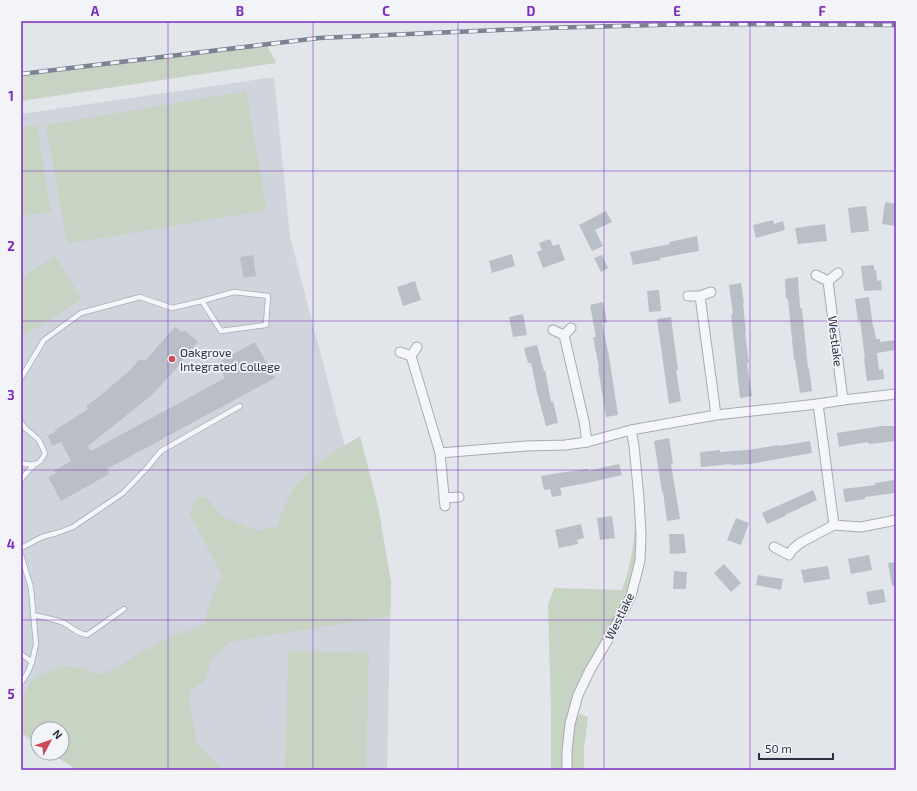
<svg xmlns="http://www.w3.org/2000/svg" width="917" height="791" viewBox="0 0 917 791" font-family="'Exo 2',sans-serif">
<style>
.built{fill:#d0d4dc}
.green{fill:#c7d4c4}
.building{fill:#babec7}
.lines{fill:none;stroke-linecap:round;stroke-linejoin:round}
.lane-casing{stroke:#a7abb4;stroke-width:6}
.street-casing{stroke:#a7abb4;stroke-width:11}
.lane{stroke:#f5f6f9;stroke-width:4.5}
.street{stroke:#f5f6f9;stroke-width:9}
.rail-casing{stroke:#7c8394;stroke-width:4.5}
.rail{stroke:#f2f4f8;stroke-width:3;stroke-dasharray:9;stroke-linecap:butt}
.grid{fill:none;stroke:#7b2cbf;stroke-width:1;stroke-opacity:0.55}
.poi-dot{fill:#cc4b55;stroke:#f2f4f8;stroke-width:1.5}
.labels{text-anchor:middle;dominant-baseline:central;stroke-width:3.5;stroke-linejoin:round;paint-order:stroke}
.street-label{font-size:12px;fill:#2b3142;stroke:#f2f4f8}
.poi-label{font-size:12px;fill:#2b3142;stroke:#f2f4f8;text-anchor:start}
.neatline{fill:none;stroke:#7b2cbf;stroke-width:1.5}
.grid-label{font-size:13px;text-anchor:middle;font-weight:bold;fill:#7b2cbf}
</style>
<rect width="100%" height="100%" fill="#e2e5ea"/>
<!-- built -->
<polygon class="built" points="274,77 290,237 354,481 391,582 387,770 77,770 51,753 62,753 62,729 38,729 38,745 21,733 21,114"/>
<!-- green -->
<g class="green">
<polygon points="267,45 276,63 21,101 21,74"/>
<polygon points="246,91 267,210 67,244 46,125"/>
<polygon points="37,125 51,212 21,216 21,127"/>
<polygon points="55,256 82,299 21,338 21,277"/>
<polygon points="360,436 378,506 391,582 390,616 229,642 212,660 204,682 189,691 190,706 197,744 224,770 77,770 51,753 62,753 62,729 38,729 38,745 21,733 21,699 32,680 41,675 63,666 84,669 100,674 119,667 136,655 171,637 205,624 206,615 214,592 223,577 189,513 199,497 206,497 222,516 257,531 278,526 282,511 293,489 320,461"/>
<polygon points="636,514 637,529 636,559 630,587 599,653 571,724 580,714 588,717 584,748 584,770 551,770 551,708 548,605 554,588 622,590 628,572 633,546"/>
<polygon points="288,651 369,653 366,770 285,770"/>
</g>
<!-- building -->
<g class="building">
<polygon points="885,202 896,204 896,226 882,224"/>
<polygon points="866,206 869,231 851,233 848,208"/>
<polygon points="606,211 612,222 595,230 603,246 592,251 579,225"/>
<polygon points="773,220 774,224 783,221 785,230 756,238 753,225"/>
<polygon points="825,224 827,241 798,244 795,228"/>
<polygon points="697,236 699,251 660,258 660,260 633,265 630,252 670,244 669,242"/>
<polygon points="550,239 553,246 559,244 565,260 543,268 537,252 542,250 539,243"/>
<polygon points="512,254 515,266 492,273 489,261"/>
<polygon points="253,255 256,276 243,278 240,257"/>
<polygon points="602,255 608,268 601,272 594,258"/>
<polygon points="874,265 874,270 876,270 877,281 881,280 882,290 864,291 861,266"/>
<polygon points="798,277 800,308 802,308 808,369 809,368 812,391 800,393 795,360 794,360 788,299 786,299 785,279"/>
<polygon points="415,281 421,300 403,306 397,287"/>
<polygon points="741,283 744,303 743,303 746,333 745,333 749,363 747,363 752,396 740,398 731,314 733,314 729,285"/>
<polygon points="659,290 661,311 649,312 647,291"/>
<polygon points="869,297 873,327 874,327 876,339 880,339 880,342 896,340 896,350 877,353 879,370 883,369 884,379 867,381 864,359 865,359 860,320 858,321 855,299"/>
<polygon points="603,302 607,322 602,323 609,356 618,415 606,417 598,368 599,368 593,337 596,337 590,305"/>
<polygon points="523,314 527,335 513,337 509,317"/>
<polygon points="671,317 678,370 676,370 681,401 669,404 657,319"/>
<polygon points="175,327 182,332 184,330 198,342 175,370 152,395 88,446 91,451 225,378 217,363 255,342 275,378 107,469 109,474 61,501 48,477 56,473 54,471 71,461 61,442 52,446 48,436 56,431 55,430 88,409 86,406 101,395 129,371 140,359 145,361"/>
<polygon points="537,345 544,371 545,370 551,402 553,401 558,423 546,426 537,392 531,363 528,363 524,348"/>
<polygon points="882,426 896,426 896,441 869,444 868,442 839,447 837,433"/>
<polygon points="669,438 673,463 671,464 680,519 667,521 663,492 662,492 654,441"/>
<polygon points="810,441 812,453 750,464 731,465 731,464 701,467 700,452 720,450 720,452 748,450 779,445 779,446"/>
<polygon points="619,464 622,475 587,483 560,488 562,495 552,497 550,489 544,490 541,476 565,472 588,469 588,471"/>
<polygon points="894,480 895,493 865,497 865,499 845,502 843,489 875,485 875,483"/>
<polygon points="813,490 817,500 785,515 785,516 767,524 762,513"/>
<polygon points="612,516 615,538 600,540 597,518"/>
<polygon points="736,518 749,523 741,545 727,540"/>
<polygon points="581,524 584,538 577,540 578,544 559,548 555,530"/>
<polygon points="669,534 684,534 686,553 670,554"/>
<polygon points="869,555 872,570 851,574 848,559"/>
<polygon points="896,562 896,585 892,586 888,563"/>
<polygon points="724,564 741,583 731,592 714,573"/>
<polygon points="828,566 830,579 804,583 801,570"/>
<polygon points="674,571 687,572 686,589 673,589"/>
<polygon points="758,575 783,579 781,590 756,585"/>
<polygon points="883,589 886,602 869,605 866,592"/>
</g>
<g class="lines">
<!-- lane casing -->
<g class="lane-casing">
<g id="lane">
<polyline points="21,378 44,340 81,313 140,297 172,308 202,301 234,292 268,296 266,325 221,331 202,301"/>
<path d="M21 422 25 428 39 440 45 453C40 466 33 466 21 463"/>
<polyline points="21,481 22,478 34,465"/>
<polyline points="21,548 42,537 57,533 73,527 123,493 146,469 161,451 240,406"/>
<polyline points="21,555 31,588 36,644 32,662 28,672 21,683"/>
<path d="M33 615C44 617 54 619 64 623 73 628 76 633 87 635L124 609"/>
<polyline points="21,654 32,662"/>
</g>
</g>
<!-- street casing -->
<g class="street-casing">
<g id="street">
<polyline points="816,275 828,281 838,273"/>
<polyline points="828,281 843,400"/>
<polyline points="688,296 700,296 711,292"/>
<polyline points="700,296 716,415"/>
<polyline points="553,330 564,335 571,328"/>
<polyline points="564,335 584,421 587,442"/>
<polyline points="417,347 411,356 440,453 445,506"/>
<polyline points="400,352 411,356"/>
<polyline points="818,404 834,525"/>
<polyline points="440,453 526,446 565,445 587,442 631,430 716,415 818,404 843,400 896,394"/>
<polyline points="444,498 459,497"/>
<polyline points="774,547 789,555 792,550 800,543 834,525 861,527 896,520"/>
<polyline points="567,770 567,751 570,724 578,695 590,670 610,636 631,596 640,561 641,535 639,498 634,446 631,430"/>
</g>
</g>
<!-- lane -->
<use href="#lane" class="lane"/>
<!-- street -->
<use href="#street" class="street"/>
<!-- rail casing -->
<g class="rail-casing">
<polyline id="rail" points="21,74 319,38 545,28 693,24 896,25"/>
</g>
<!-- rail -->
<use href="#rail" class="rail"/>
</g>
<!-- grid -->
<path class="grid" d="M168 21V770M313 21V770M458 21V770M604 21V770M750 21V770M21 171H896M21 321H896M21 470H896M21 620H896"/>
<!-- markers -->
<circle class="poi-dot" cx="172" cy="359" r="4"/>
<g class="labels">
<!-- street labels -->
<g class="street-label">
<text transform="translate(836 341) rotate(83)">Westlake</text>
<text transform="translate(619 616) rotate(-64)">Westlake</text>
</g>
<!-- poi labels -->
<g class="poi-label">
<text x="180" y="352">Oakgrove<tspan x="180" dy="14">Integrated College</tspan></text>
</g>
</g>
<!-- border -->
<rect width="917" height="791" fill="none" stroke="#f2f4f8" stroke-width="44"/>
<!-- north arrow -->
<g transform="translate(50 741) rotate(49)"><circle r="19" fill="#f2f4f8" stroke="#a2a6af"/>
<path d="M0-3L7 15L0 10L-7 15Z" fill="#cc4b55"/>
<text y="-6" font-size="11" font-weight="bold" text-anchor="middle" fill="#2b3142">N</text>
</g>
<!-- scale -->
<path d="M759 753v6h74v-6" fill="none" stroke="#2b3142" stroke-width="2"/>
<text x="765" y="753" font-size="12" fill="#2b3142" stroke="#f2f4f8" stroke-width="3" paint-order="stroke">50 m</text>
<rect x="22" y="22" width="873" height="747" class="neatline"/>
<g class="grid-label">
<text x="95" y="16">A</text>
<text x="240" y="16">B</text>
<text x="386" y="16">C</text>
<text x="531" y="16">D</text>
<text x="677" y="16">E</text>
<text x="822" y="16">F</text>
<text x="11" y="101">1</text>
<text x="11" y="251">2</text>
<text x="11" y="400">3</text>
<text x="11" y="549">4</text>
<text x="11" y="699">5</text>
</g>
</svg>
